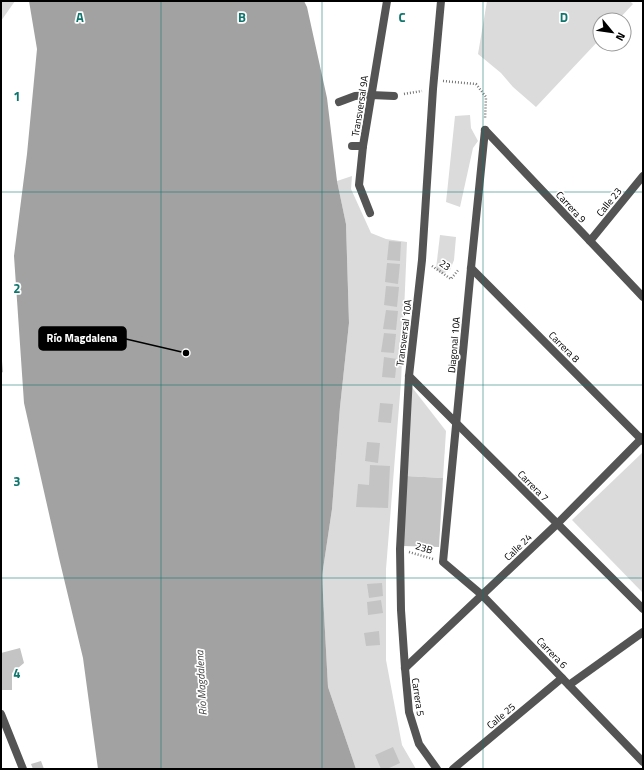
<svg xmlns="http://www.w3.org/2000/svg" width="644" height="770" viewBox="0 0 644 770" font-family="'Titillium Web',sans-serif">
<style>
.green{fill:#dbdbdb}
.water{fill:#a2a2a2}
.building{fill:#c4c4c4}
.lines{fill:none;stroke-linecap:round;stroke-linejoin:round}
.path{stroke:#767676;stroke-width:2.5;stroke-dasharray:1 2;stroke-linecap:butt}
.service{stroke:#545454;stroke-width:8}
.minor{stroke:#545454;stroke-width:8}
.grid{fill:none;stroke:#0f766e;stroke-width:1;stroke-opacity:0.55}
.labels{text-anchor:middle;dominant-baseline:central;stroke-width:3.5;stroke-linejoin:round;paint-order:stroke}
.street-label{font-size:10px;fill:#000;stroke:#fff}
.water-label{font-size:11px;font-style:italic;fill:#434343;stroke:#fff}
.grid-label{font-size:13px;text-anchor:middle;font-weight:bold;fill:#0f766e;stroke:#fff;stroke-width:3.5;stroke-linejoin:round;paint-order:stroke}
.leader{fill:none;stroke:#000;stroke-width:1.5}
.callout-dot{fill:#000;stroke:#fff;stroke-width:1.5}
.callout{fill:#000;stroke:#000;stroke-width:1.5}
.callout-label{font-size:11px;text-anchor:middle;font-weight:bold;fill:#fff}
</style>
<rect width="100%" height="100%" fill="#fff"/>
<!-- green -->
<g class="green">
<polygon points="1,1 15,1 1,21"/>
<polygon points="487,1 630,1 633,4 618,20 600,20 600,39 536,107 513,87 501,73 478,54"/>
<polygon points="470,115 471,128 478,141 473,148 460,207 446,202 447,193 455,116"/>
<polygon points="352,176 351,189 371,233 386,239 407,242 401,382 386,569 386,660 402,745 416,769 356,769 328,687 322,576 332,509 340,407 349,323 346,224 337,181"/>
<polygon points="440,235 456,237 454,260 450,270 442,274 436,269"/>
<polygon points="411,386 446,431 443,478 406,476"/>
<polygon points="643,452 643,593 572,520"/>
</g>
<!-- water -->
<polygon class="water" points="29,1 304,1 307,7 327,98 337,181 346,224 349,323 340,407 332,509 322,576 328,687 356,769 98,769 83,658 59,558 24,403 14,256 27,154 37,49"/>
<!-- building -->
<g class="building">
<polygon points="389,241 401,242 400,261 387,260"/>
<polygon points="387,263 400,264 398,284 385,282"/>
<polygon points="386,286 399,287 397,307 384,305"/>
<polygon points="386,310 398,311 396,330 383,329"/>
<polygon points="384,333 396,334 394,353 381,352"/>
<polygon points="384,357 397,359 395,378 382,377"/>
<polygon points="1,361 2,361 3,372 1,373"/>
<polygon points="380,403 393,404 391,423 378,422"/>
<polygon points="367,442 380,443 378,463 365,461"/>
<polygon points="370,465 390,466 388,508 356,507 358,484 369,485"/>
<polygon points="406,476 443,478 439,547 403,546"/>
<polygon points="382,583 383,596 369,598 367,584"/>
<polygon points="381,600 383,613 368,615 367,602"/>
<polygon points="379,631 380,645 366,646 364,633"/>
<polygon points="20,648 24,663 12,673 12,690 1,690 1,653"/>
<polygon points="393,747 400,763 387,769 381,769 375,755"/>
<polygon points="41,761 44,769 33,769 31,764"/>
</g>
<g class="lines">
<!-- path -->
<g class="path">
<polyline points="443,81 476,84 486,97 485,119"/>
<polyline points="404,94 422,91"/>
<polyline points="432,266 451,279 459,269"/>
<polyline points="409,552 433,559"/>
</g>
<!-- service -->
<polyline class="service" points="339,102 355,96 371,95 394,96"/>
<!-- minor -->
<g class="minor">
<polyline points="485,130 471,268 443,562 482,595 643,762"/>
<polyline points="485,130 643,297"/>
<polyline points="352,146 363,146"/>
<polyline points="370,213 359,185 363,146 387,1"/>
<polyline points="590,241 643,176"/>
<polyline points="471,268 643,441"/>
<polyline points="409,376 643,609"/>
<polyline points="405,668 557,524 643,437"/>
<polyline points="569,685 643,632"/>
<polyline points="1,714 23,769"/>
<polyline points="437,769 419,744 409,712 405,668 401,610 400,549 409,376 422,260 433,89 441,1"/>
<polyline points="453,769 562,678"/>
</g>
</g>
<!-- grid -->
<path class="grid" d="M161 1V769M322 1V769M483 1V769M1 192H643M1 385H643M1 578H643"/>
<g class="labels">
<!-- street labels -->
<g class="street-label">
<text transform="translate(360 106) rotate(-81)">Transversal 9A</text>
<text transform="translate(609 202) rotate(-51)">Calle 23</text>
<text transform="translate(571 207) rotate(47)">Carrera 9</text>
<text transform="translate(445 265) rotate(33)">23</text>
<text transform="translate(404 333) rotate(-83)">Transversal 10A</text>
<text transform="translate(454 345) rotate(-85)">Diagonal 10A</text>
<text transform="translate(564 347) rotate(45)">Carrera 8</text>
<text transform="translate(533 486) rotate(45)">Carrera 7</text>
<text transform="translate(518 547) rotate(-44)">Calle 24</text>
<text transform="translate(424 548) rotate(17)">23B</text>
<text transform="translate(552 653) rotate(46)">Carrera 6</text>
<text transform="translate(418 697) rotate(82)">Carrera 5</text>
<text transform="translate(501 716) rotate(-40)">Calle 25</text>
</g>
<!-- water labels -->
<g class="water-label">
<text transform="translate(201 683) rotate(-93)">Río Magdalena</text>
</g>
</g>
<g class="grid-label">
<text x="80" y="22">A</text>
<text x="242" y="22">B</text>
<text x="402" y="22">C</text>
<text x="564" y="22">D</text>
<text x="17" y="101">1</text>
<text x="17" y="293">2</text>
<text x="17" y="486">3</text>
<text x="17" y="678">4</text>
</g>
<!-- callouts -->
<path class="leader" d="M186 353L126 339"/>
<circle class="callout-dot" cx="186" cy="353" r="4"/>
<rect class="callout" x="39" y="327" width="87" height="23" rx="4"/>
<g class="callout-label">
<text x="82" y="342">Río Magdalena</text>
</g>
<!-- border -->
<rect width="644" height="770" fill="none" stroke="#000000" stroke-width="4"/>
<!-- north arrow -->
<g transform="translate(612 32) rotate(119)"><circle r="19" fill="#ffffff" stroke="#999999"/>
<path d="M0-3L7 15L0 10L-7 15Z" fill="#000000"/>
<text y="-6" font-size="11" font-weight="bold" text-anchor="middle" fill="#000000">N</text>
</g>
</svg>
